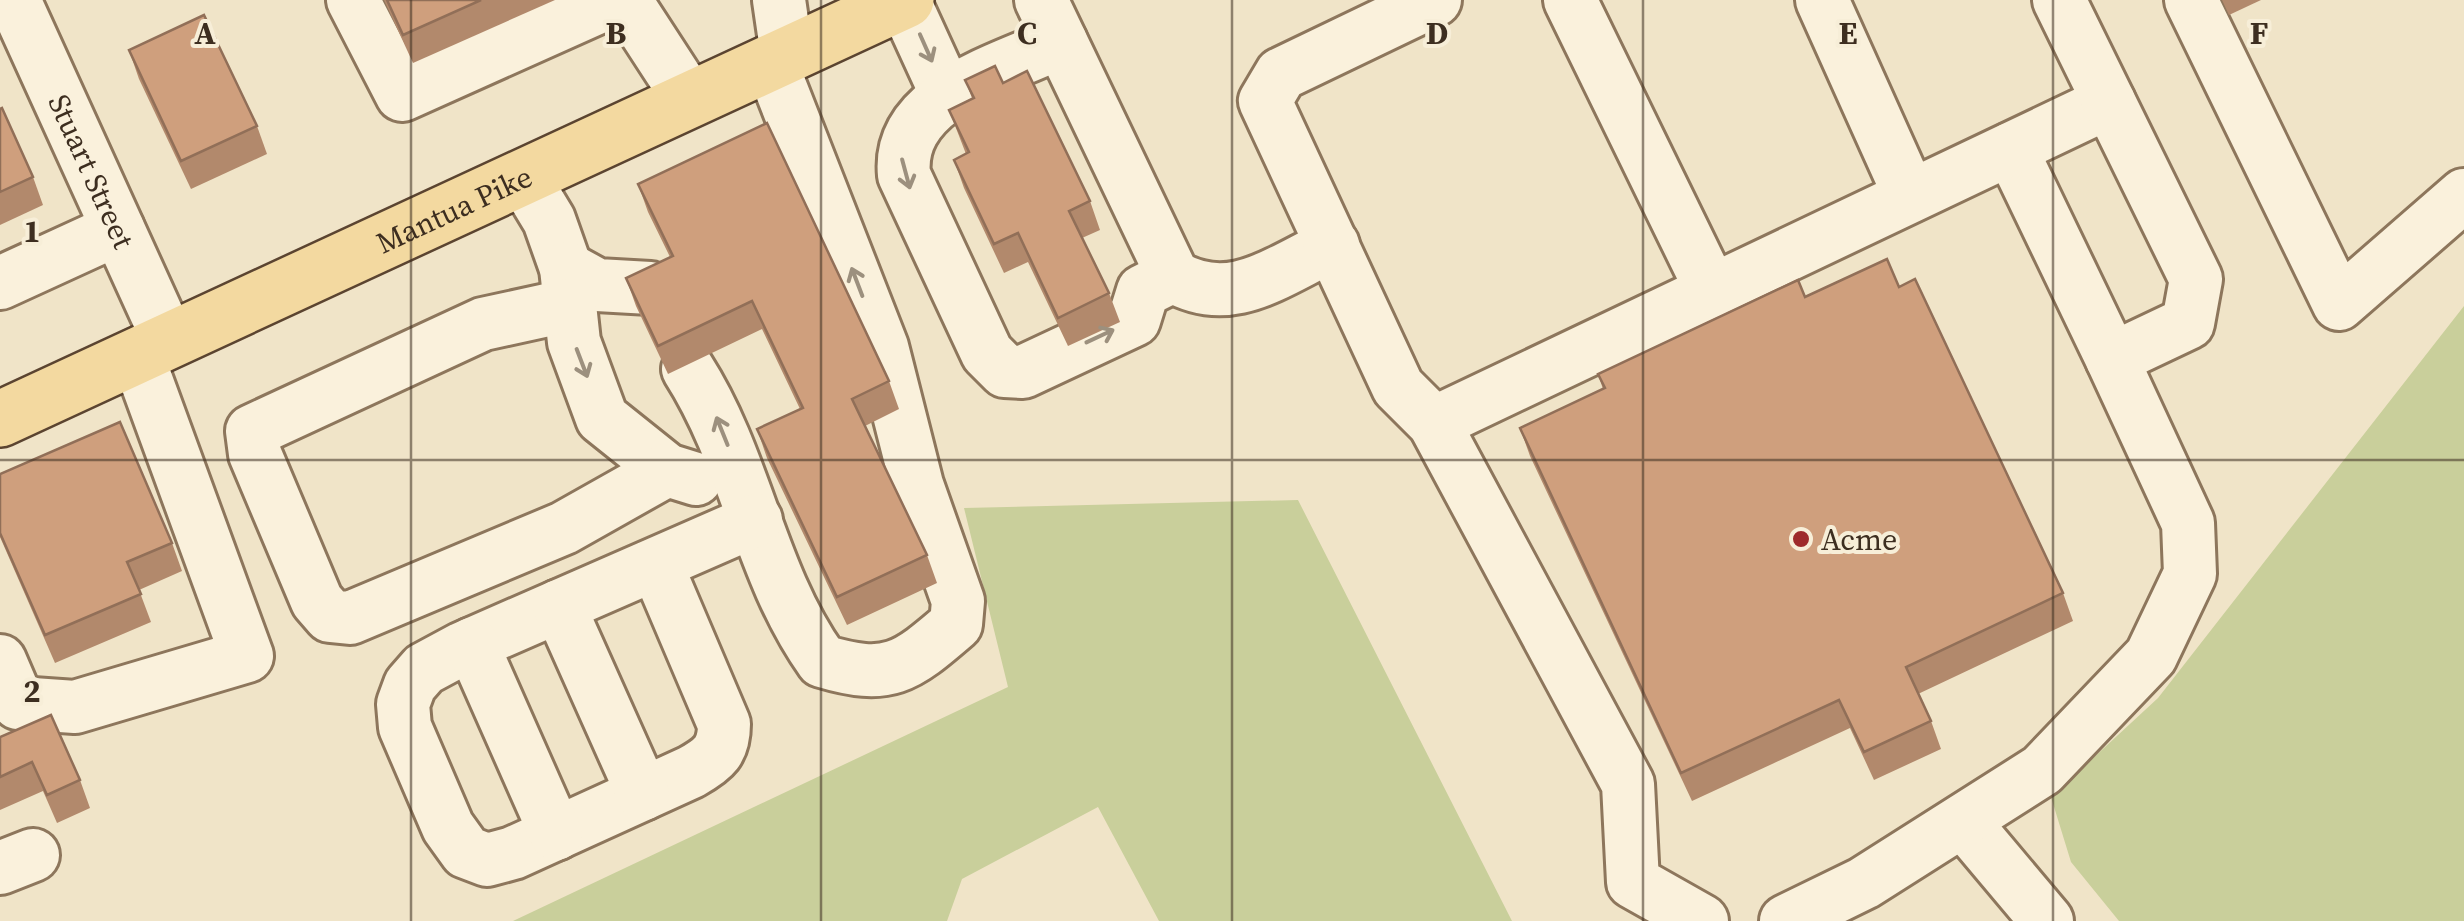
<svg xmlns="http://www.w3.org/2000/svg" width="2464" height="921" viewBox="0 0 2464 921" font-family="'Source Serif 4',serif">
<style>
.green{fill:#c9cf9b}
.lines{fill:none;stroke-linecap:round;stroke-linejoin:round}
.minor-casing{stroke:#8d765c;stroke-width:58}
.major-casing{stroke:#5b4430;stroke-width:60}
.minor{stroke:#faf1dc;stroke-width:52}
.major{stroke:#f3d9a0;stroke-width:55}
.wall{fill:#b2896c}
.building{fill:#cf9f7d;stroke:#916f58;stroke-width:2.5}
.oneway{stroke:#9c907e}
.grid{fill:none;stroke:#3d2e20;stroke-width:2.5;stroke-opacity:0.55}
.poi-dot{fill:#9e2a2b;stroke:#f7eed8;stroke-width:4}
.labels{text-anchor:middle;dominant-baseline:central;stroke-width:8;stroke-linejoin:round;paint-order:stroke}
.street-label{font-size:30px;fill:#3d2e20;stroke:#f7eed8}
.poi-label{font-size:30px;fill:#3d2e20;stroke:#f7eed8;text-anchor:start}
.grid-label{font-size:32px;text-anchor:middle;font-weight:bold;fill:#3d2e20;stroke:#f7eed8;stroke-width:8;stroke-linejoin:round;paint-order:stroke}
</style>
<rect width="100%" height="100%" fill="#f0e4c8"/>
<!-- green -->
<g class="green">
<polygon points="2464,306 2464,921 2119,921 2071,862 2051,797 2158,698"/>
<polygon points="1298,500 1512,921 1159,921 1098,807 962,879 947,921 513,921 1008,687 964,508"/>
</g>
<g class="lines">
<!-- minor casing -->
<g class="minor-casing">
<g id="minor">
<path id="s1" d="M14 0 169 341"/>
<polyline points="353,0 402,95 614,0"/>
<polyline points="625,0 690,100"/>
<polyline points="779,0 787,55"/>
<path d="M1041 0 1173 276C1231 310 1277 271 1333 245"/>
<polyline points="1435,0 1281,74 1265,101 1398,387 1434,423 1628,784 1633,882 1702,921"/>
<polyline points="1570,0 1712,291"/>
<polyline points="1822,0 1910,196"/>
<polyline points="2191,0 2339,304 2464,195"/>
<polyline points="904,1 947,95"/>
<path d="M1061 42C1003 69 896 96 904 175L987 353 1005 371 1023 372 1134 320 1143 291 1173 276"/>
<polyline points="2011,149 2112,359"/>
<polyline points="523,177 549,220 566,268 574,342 602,418 667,470 696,479"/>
<polyline points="566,268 597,285 650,288"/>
<polyline points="0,283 118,229"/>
<polyline points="570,305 483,324 252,431 255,454 317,601 330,616 350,618 564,528 667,470"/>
<path d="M688 369C747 461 759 573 822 661 889 681 905 668 956 624L958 601 917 485 882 347 771 63"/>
<polyline points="1434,423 2109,102"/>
<path d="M656 564 724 724C724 751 714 759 691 772L513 853 487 860 466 852 448 827 405 727 403 704 410 685 424 669 463 648 756 520"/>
<polyline points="559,606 643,794"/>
<polyline points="472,644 556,834"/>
<polyline points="0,661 18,703 75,707 247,656 137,355"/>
<polyline points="1963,821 2047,921"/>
<polyline points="0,868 33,855"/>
<polyline points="1786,921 1864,883 2042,770 2151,656 2190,574 2188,523 2112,359 2188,323 2196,279 2059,0"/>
</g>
</g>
<!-- major casing -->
<g class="major-casing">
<g id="major">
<path id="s2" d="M0 419 906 0"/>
</g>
</g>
<!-- minor -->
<use href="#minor" class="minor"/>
<!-- major -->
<use href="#major" class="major"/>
</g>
<!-- wall -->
<g class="wall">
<polygon points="384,0 555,0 413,63"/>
<polygon points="2222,0 2261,0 2229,15"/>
<polygon points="129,50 257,126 267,154 191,189 139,79"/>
<polygon points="965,80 1003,83 1090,201 1100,230 1082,238 1109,293 1120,322 1068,346 1028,262 1004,273 964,188 954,160 966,154 949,110 972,98"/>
<polygon points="0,109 33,177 43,205 0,225"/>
<polygon points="638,184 889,381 899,409 865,426 927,555 937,583 847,625 767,458 757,429 800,409 762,329 668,374 636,306 626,278 670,257 648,212"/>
<polygon points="1899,287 2063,593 2073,621 1918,694 1931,721 1941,749 1874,780 1850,728 1692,801 1530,456 1520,428 1603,389 1598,374 1805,297"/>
<polygon points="0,474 172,543 182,571 139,590 151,622 55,663 0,537"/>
<polygon points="0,737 80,780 90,808 57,823 43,791 0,810"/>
</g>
<!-- building -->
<g class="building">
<polygon points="387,0 481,0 403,35"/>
<polygon points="204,15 257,126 181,161 129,50"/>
<polygon points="995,66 1003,83 1027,71 1090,201 1069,211 1109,293 1058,318 1018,233 994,244 954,160 969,152 949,110 974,98 965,80"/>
<polygon points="2,108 33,177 0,192 0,109"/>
<polygon points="767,123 889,381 852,399 927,555 837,597 757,429 803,408 752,301 658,346 626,278 673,256 638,184"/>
<polygon points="1887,259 1899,287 1915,279 2063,593 1906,667 1931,721 1864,752 1839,700 1681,773 1520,428 1605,388 1598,374 1798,280 1805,297"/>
<polygon points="120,422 172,543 127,562 141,594 45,635 0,533 0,474"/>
<polygon points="51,715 80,780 47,795 32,762 0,777 0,737"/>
</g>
<!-- one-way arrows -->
<defs><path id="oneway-shaft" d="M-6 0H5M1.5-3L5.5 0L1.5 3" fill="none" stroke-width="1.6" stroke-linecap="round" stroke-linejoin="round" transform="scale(2.5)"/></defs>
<g class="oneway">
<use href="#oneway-shaft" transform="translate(926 48) rotate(66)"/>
<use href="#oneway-shaft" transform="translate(906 174) rotate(75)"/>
<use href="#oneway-shaft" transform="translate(857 282) rotate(-111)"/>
<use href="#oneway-shaft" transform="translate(1100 336) rotate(-25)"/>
<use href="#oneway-shaft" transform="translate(582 363) rotate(69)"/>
<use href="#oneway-shaft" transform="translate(722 431) rotate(-112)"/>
</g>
<!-- grid -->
<path class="grid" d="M411 0V921M821 0V921M1232 0V921M1643 0V921M2053 0V921M0 460H2464"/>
<!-- markers -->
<circle class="poi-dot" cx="1801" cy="539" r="10"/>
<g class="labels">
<!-- street labels -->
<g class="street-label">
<text stroke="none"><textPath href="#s1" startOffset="188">Stuart Street</textPath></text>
<text stroke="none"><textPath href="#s2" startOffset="500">Mantua Pike</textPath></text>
</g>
<!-- poi labels -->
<g class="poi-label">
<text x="1821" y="539">Acme</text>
</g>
</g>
<g class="grid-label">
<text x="205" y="44">A</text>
<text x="616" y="44">B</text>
<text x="1027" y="44">C</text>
<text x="1437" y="44">D</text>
<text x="1848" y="44">E</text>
<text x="2259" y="44">F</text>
<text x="32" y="242">1</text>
<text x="32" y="702">2</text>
</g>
</svg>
